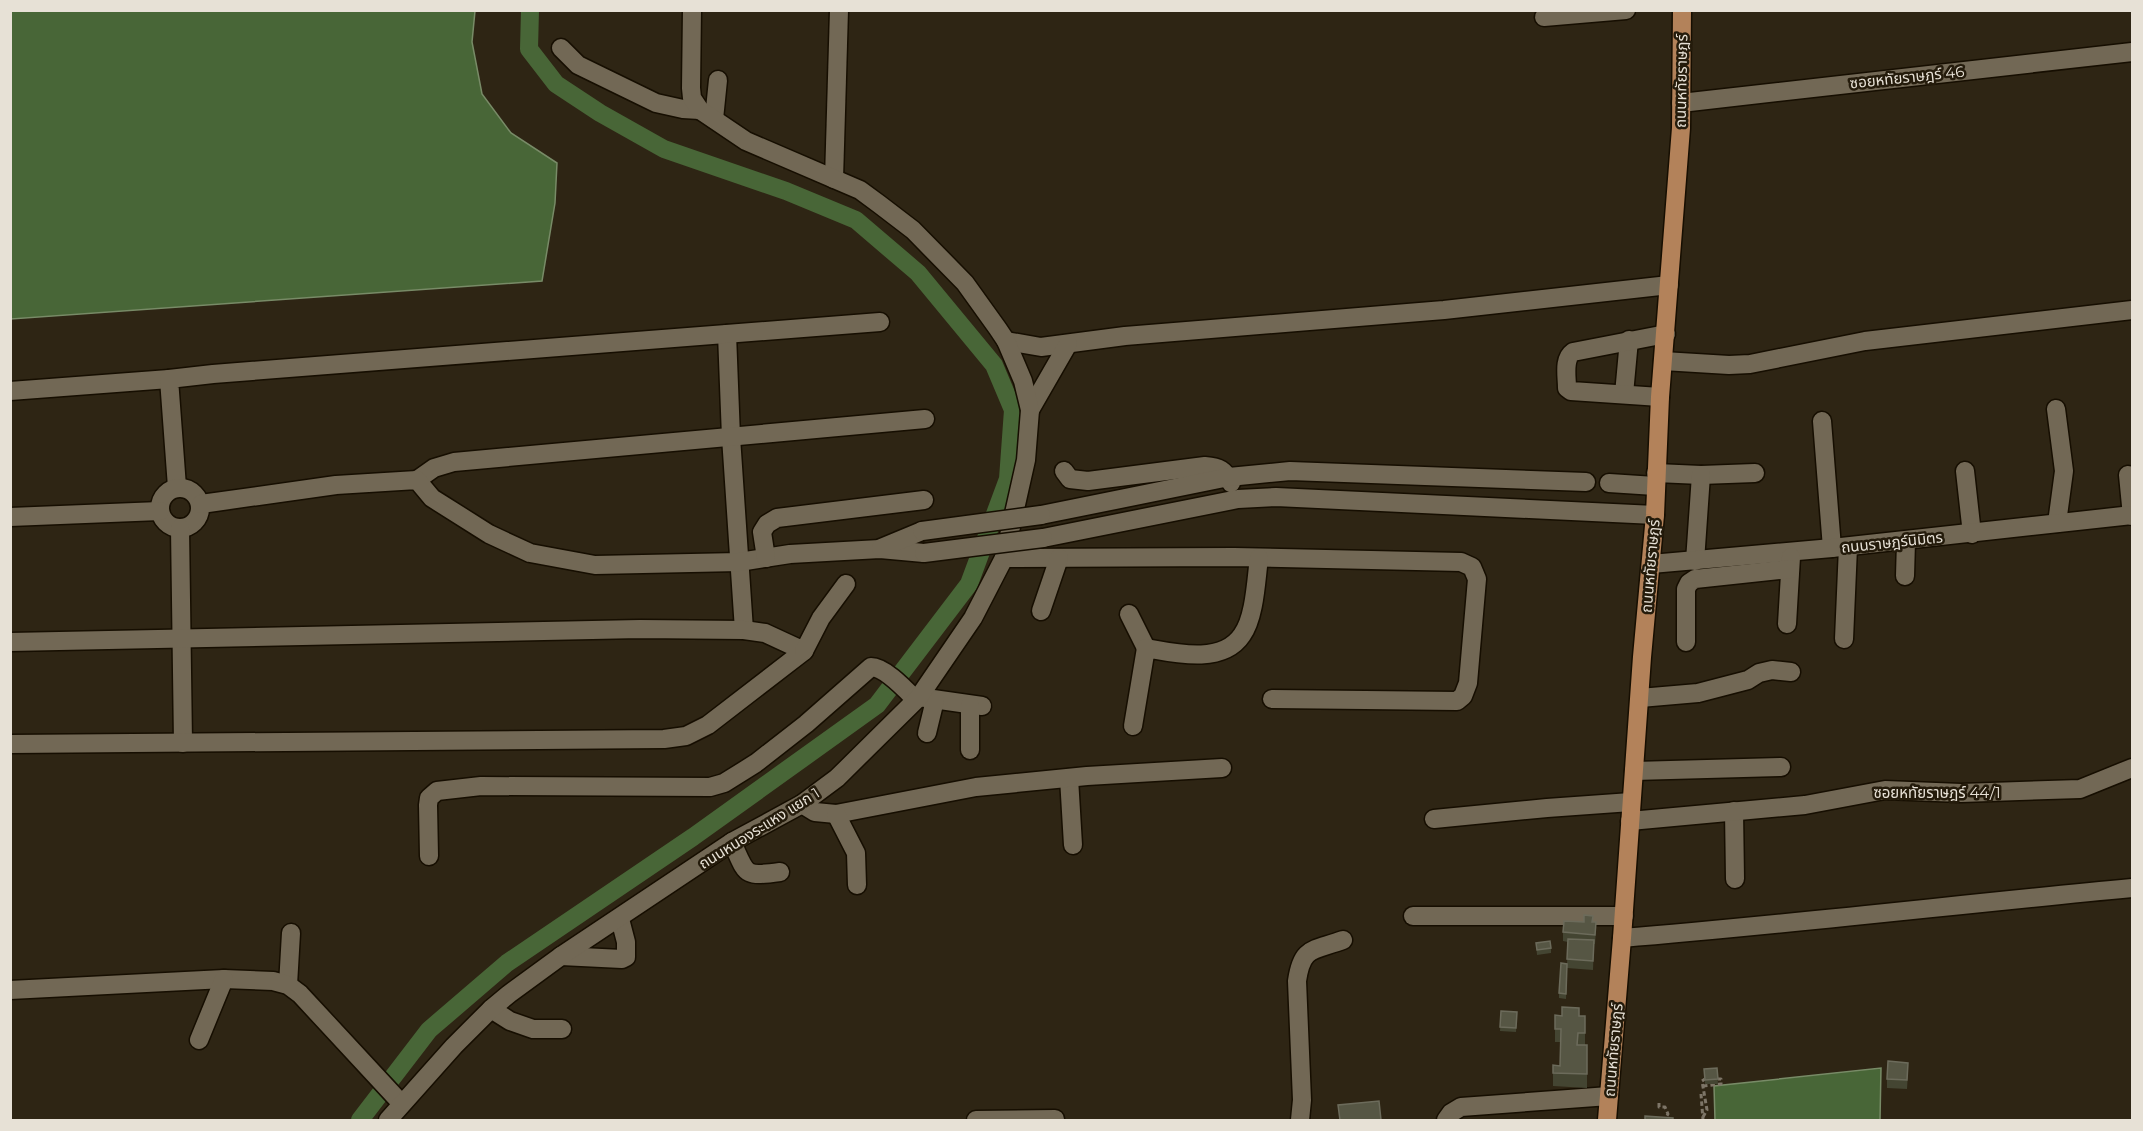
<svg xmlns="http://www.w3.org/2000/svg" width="2143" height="1131" viewBox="0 0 2143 1131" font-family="Montserrat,'Noto Sans Thai',sans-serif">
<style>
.water{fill:#486637;stroke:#788b67;stroke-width:1.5}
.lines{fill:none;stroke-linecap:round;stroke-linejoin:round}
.canal{stroke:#486637;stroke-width:18}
.minor-casing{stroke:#160e01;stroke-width:21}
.major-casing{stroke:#160e01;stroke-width:21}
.path{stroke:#7d7567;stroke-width:3;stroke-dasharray:4.5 3;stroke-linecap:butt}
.minor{stroke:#726855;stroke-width:18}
.major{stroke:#b3825a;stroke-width:18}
.minor-bridge-casing{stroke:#160e01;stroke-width:21;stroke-linecap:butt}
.minor-bridge{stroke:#726855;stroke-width:18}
.wall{fill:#444532}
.building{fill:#565644;stroke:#6c6b5b;stroke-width:1.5}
.labels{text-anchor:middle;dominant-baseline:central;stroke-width:5;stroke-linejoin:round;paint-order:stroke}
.street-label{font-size:15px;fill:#e7e1d6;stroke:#241b0b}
</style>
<rect width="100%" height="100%" fill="#2e2514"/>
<!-- water -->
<g class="water">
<polygon points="11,10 475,11 472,42 482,94 511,133 557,163 555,203 542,281 11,319"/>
<polygon points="1881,1068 1880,1120 1715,1120 1714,1086"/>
</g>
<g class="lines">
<!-- canal -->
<polyline class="canal" points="360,1120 429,1030 507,963 693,837 877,705 969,584 1008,479 1013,410 994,365 918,273 856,220 786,191 664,149 600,113 556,84 529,49 530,10"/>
<!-- minor casing -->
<g class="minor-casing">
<g id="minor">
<polyline points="1544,17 1626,10"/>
<polyline points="561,48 578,65 656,103 683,109 700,110"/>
<polyline points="1681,103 2132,52"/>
<polyline points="714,119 718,80"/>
<polyline points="834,179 839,10"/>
<polyline points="727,334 731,437 744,630"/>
<polyline points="1006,341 1041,347 1125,336 1444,310 1669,285"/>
<polyline points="1663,361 1729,365 1750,364 1865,341 2132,310"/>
<polyline points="10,391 169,379"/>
<polyline points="1624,394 1629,340"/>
<path d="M1660 397 1571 391 1567 388C1567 376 1563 359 1573 352L1666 334"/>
<polyline points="2056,409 2064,471 2057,523"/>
<polyline points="1030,410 1068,344"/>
<polyline points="1822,421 1832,548"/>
<path d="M1064 471 1070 479 1088 481 1205 466C1219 467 1225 470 1231 483"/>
<polyline points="1965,471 1972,534"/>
<polyline points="1656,473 1701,475 1755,473"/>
<polyline points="2128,475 2132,516"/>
<polyline points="417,480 434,468 454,462 925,419"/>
<polyline points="1609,483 1655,486"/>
<polyline points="177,487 169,379 213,374 880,322"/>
<circle cx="180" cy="508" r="20"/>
<polyline points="201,504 336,485 417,480 432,498 489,534 530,553 595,565 739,562 790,554 880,549 924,553"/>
<polyline points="1041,515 1229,477 1290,471 1586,482"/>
<polyline points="10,517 160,511"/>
<polyline points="180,528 183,743"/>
<polyline points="1043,538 1238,499 1276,497 1655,515"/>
<polyline points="881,548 922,531"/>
<polyline points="766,558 762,532 767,524 777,518 924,500"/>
<polyline points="1004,558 1234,557 1461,562 1472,567 1477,579 1468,683 1463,696 1457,701 1272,699"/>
<polyline points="1695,561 1701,475"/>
<polyline points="1651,564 1832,548 2132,515"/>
<polyline points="1905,576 1906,541"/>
<polyline points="1041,611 1059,558"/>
<polyline points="1129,614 1146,648"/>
<polyline points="1787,624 1791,557"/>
<polyline points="1844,639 1848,547"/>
<polyline points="10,642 640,629 744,630 765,633 804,651 708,725 686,736 664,739 10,744"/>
<polyline points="1686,642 1686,589 1689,583 1695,579 1790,569"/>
<polyline points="804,651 821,618 846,584"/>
<polyline points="919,697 982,706"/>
<polyline points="1640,698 1698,693 1748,680 1759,673 1772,670 1791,672"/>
<path d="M1133 726 1146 648C1174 653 1222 665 1242 635 1255 617 1256 580 1259 558"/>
<polyline points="927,733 935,700"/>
<polyline points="970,750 970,705"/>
<polyline points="1634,771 1781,767"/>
<polyline points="1069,778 1073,845"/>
<polyline points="802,804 815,812 836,814 976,787 1087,776 1222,768"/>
<polyline points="1734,811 1735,879"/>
<polyline points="836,814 856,853 857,885"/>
<polyline points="1434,819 1547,808 1631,802"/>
<polyline points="1630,821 1805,805 1885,790 1961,793 2080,789 2132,768"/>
<path d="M732 842C747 875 743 877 780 872"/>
<path d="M429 856 428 805 429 798 437 791 481 786 710 787 724 783 756 763 806 724 871 667C885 667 906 690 916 700"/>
<polyline points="1413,916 1624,916"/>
<path d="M1622 938C1793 924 1962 904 2132 888"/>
<polyline points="561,956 622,959 626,957 626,942 620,919"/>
<polyline points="288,985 291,933"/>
<polyline points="10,990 224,979 273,981 288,985 300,994 401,1103"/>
<polyline points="491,1009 510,1021 533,1029 562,1029"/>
<polyline points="199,1040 224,979"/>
<polyline points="388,1120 454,1046 491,1009 509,994 561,956 732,842 802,804 837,778 919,697 973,618 1004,558 1026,460 1030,410 1023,381 1006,341 998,329 965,283 913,230 879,204 860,190 746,141 700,110 692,98 691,88 692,10"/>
<polyline points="976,1120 1055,1119"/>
<path d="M1300 1120 1302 1100 1297 981C1302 946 1313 951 1343 940"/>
<polyline points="1446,1120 1451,1113 1461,1107 1609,1096"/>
</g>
</g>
<!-- major casing -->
<g class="major-casing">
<polyline id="major" points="1607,1120 1622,938 1642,657 1655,515 1660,397 1681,128 1682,10"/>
</g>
<!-- path -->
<g class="path">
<polyline points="1703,1086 1721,1084 1721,1079 1718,1079"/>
<polyline points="1701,1094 1703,1120"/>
<polyline points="1659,1103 1659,1107 1665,1107 1668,1114 1664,1120"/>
<polyline points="1703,1117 1707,1110 1702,1081 1705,1079"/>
</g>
<!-- minor -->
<use href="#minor" class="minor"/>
<!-- major -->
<use href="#major" class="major"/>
<!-- minor-bridge casing -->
<g class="minor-bridge-casing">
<g id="minor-bridge">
<polyline points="922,531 1041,515"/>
<polyline points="924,553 1043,538"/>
</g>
</g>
<!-- minor-bridge -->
<use href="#minor-bridge" class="minor-bridge"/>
</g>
<!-- wall -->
<g class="wall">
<polygon points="1584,922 1593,922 1596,931 1595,944 1594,944 1593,970 1567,968 1566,999 1559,998 1559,993 1567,964 1568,942 1563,941 1563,932"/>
<polygon points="1536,943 1551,948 1551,953 1537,955"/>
<polygon points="1501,1011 1517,1012 1516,1032 1500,1031"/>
<polygon points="1579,1016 1585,1016 1585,1045 1587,1058 1587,1088 1553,1086 1553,1065 1560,1066 1561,1042 1555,1042 1555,1029"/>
<polygon points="1717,1068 1718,1084 1705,1084 1704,1069"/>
<polygon points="1908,1072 1907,1089 1887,1088 1887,1079"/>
</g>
<!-- building -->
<g class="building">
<polygon points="1584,915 1593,916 1592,922 1596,922 1595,935 1563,932 1564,921 1584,922"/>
<polygon points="1568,939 1594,940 1593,961 1567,959"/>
<polygon points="1550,941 1551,948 1537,950 1536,943"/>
<polygon points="1561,963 1567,964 1566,994 1559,993"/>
<polygon points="1562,1007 1579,1008 1579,1016 1585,1016 1585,1033 1578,1033 1577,1045 1587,1045 1587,1074 1553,1073 1553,1065 1560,1066 1561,1029 1555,1029 1555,1015 1562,1016"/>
<polygon points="1501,1011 1517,1012 1516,1028 1500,1027"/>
<polygon points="1888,1061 1908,1063 1907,1080 1887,1079"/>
<polygon points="1717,1068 1718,1079 1705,1080 1704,1069"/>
<polygon points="1379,1101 1381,1120 1340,1120 1338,1105"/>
<polygon points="1645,1116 1673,1118 1673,1120 1645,1120"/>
</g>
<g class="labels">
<!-- street labels -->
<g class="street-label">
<text transform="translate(1907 77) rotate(-6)">ซอยหทัยราษฎร์ 46</text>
<text transform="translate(1681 81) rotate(-89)">ถนนหทัยราษฎร์</text>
<text transform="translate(1892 542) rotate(-6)">ถนนราษฎร์นิมิตร</text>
<text transform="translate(1650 566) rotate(-85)">ถนนหทัยราษฎร์</text>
<text x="1937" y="792">ซอยหทัยราษฎร์ 44/1</text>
<text transform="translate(759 828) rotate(-32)">ถนนหนองระแหง แยก 1</text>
<text transform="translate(1613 1050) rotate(-85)">ถนนหทัยราษฎร์</text>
</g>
</g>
<!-- border -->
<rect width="2143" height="1131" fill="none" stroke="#e7e1d6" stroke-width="24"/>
</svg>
